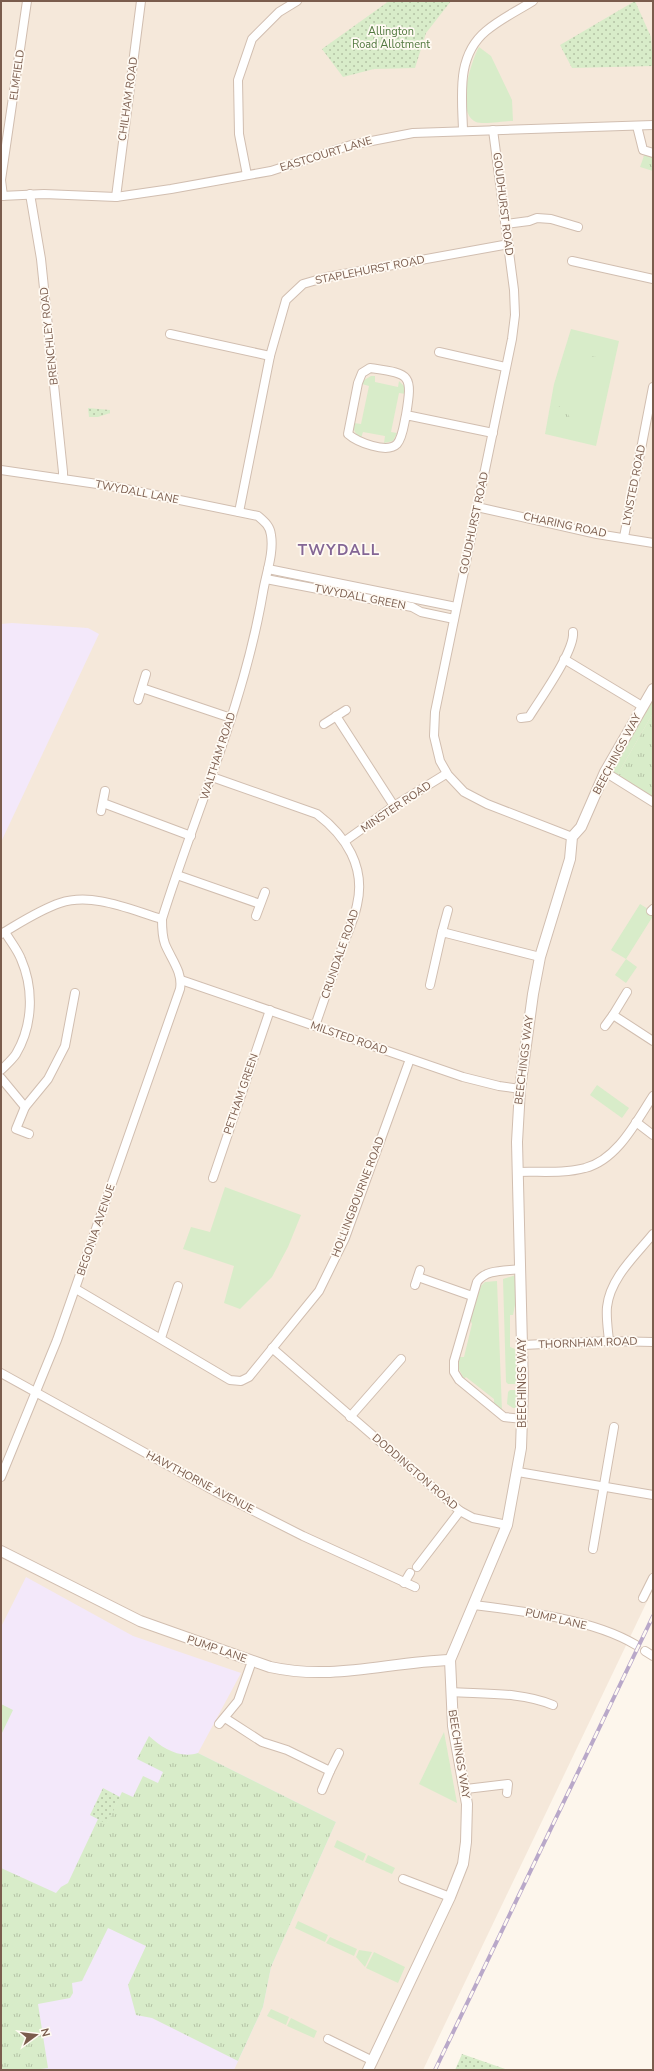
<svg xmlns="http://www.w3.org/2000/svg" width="654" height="2071" viewBox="0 0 654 2071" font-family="'Nunito Sans',sans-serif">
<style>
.residential{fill:#f5e8da}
.education{fill:#f3e8fa}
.grass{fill:#d8ecc9}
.park{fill:url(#park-tufts)}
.garden{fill:url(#garden-dots)}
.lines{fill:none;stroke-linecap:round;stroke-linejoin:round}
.minor-casing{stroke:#d1beb0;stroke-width:10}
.tertiary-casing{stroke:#d1beb0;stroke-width:12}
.minor{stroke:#fff;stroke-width:8}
.tertiary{stroke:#fff;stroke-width:10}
.rail-casing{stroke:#b9a8c9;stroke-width:4}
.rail{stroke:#fffaf3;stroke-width:2.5;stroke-dasharray:8;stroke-linecap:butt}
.labels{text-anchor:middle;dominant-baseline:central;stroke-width:3.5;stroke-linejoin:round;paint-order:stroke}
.park-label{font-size:11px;fill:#537a41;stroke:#fffaf3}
.street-label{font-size:11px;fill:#7a5c4d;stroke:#fffaf3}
.district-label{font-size:15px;font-weight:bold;letter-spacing:1px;fill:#846695;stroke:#fffaf3}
</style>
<defs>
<pattern id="park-tufts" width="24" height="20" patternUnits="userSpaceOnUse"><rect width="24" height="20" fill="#d8ecc9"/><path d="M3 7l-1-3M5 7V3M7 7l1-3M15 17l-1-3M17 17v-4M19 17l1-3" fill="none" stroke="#b4c2a5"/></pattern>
<pattern id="garden-dots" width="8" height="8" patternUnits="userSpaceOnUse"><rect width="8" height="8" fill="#d8ecc9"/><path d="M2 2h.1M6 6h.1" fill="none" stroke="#b4c2a5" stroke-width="1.8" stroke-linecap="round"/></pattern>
</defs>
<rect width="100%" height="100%" fill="#fdf6ec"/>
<!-- residential -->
<polygon class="residential" points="1,1 653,1 653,1589 423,2070 1,2070"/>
<!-- education -->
<g class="education">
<polygon points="12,623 88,628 99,634 1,842 1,624"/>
<polygon points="26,1577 133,1636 241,1673 198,1753 336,1822 271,1967 263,2007 234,2070 1,2070 1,1627"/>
</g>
<!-- grass -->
<g class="grass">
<path d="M479 47 491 56 512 100 513 121C505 121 483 125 476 122 455 113 471 61 479 47Z"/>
<polygon points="571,329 619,341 596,446 545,434 554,384"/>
<path d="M371 376H375V382L398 387 399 381 406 388V394L399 393 391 432 397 433 393 441 384 443 385 436 363 432 361 438C355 434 353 430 354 423L361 424 369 386 362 384 364 380Z"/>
<polygon points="653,689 653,713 615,779 605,772"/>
<polygon points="640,904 653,912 653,916 626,959 637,967 626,983 615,975 626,959 611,950"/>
<polygon points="597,1085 629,1108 622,1118 590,1095"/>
<polygon points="225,1187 301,1215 288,1247 272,1277 240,1309 224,1303 234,1266 183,1249 191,1227 210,1232"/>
<polygon points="516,1275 516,1300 513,1315 510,1315 510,1347 515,1349 518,1384 508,1384 506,1382 503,1279"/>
<polygon points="497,1281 502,1411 494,1405 494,1399 466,1377 464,1379 458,1367 460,1357 464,1357 472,1324 470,1319 481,1286 485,1282"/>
<polygon points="510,1390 519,1390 517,1408 513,1408 507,1404 508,1392"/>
<polygon points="1,1704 13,1710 1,1735"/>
<polygon points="444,1732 457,1803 419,1784"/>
<polygon points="337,1840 366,1854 363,1861 334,1847"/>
<polygon points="368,1855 395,1868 392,1874 365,1862"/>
<polygon points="298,1921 328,1935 325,1942 295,1928"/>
<polygon points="330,1937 357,1949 354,1956 326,1943"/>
<polygon points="359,1950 372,1952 365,1967 356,1957"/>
<polygon points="374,1952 405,1967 398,1983 366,1968"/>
<polygon points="271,2009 289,2017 286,2025 267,2016"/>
<polygon points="291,2018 317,2031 314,2038 287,2026"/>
</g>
<!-- park -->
<g class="park">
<polygon points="645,153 653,156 653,171 640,167"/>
<polygon points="592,356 600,358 599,361 601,367 597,373 590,372"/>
<polygon points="563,405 568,405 569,410 567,412 571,420 565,423 558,407"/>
<polygon points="653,713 653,802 615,779"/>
<path d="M149 1736C162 1748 180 1759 198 1753L336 1822 271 1967 263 2007 238 2061 152 2018 136 2015 128 1985 146 1946 108 1928 82 1981 72 1983 73 1993 70 1998 38 2004 48 2068 33 2070H1V1868L56 1893 61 1887 68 1883 98 1819 107 1823 122 1792 133 1797 143 1776 158 1783 163 1772 137 1759Z"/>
</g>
<!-- garden -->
<g class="garden">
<polygon points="389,1 451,1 426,33 415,68 374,69 343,77 322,49"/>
<polygon points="635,1 651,37 653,66 572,68 560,45"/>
<polygon points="88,408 110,410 110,413 98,417 89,417"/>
<polygon points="103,1788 120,1797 107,1824 90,1815"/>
<polygon points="462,2054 508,2070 455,2070"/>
</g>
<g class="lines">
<!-- minor casing -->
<g class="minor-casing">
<g id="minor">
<polyline points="637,126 643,150 653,153"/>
<path d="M463 130C462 95 456 56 486 31 500 19 517 11 533 1"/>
<polyline points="493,130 514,290 515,315 512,339 435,712 434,736 440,761 448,775 464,792 487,804 572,837"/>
<polyline points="247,175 239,134 238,80 252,39 279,12 297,1"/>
<polyline points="30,194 41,259 63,472 63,479"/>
<polyline points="1,196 44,194 116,197 171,189 271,171 351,145 413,133 653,125"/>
<polyline points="3,196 1,180 27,1"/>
<polyline points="116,197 141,1"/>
<polyline points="506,224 529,221 537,218 551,219 578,227"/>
<polyline points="572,261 653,279"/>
<polyline points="170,334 270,356"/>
<polyline points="439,352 505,367"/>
<path d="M406 415C413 373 410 374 370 368L362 373 358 383 348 434C357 442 387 454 397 444 403 437 404 423 406 415L493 433"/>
<path d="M1 470 111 486 258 516C265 522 270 526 271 535 274 553 266 574 263 592 244 705 196 810 162 919 162 928 162 936 165 944 171 959 183 972 180 989L57 1340 1 1477"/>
<polyline points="477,507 597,534 653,543"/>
<polyline points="239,512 270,356 286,300 303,284 327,277 509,244"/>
<polyline points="624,537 653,387"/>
<polyline points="268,569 456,607"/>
<polyline points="266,579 412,607 421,612 454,619"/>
<polyline points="564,659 642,706"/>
<polyline points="142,688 231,718"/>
<polyline points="138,700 146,674"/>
<polyline points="336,716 394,806"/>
<path d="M521 718 529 717C540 699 575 651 573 632"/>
<polyline points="324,724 346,710"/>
<polyline points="605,772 653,802"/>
<path d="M212 777 317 814C346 836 366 867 357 905 354 920 347 934 342 948 333 974 324 1000 315 1026"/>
<polyline points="103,803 191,836"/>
<polyline points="101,811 105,791"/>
<polyline points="345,841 394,806 446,774"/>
<polyline points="177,875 260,904"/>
<polyline points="651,911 653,909"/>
<polyline points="256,916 265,892"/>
<polyline points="442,932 448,910"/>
<path d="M1 934C20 923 39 910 60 903 93 892 131 910 162 919"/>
<polyline points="181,980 463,1077 499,1086 520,1089"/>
<polyline points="430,985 442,932 540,957"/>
<polyline points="627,992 613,1015 653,1041"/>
<polyline points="605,1026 613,1015"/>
<path d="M1 1070C6 1065 12 1060 16 1054 33 1025 34 989 21 959 17 949 10 941 5 932"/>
<polyline points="1,1078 25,1107 48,1079 65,1046 75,993"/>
<polyline points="25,1107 16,1129 29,1134"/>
<polyline points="636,1122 653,1135"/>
<path d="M517 1172C538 1171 564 1174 585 1168 617 1160 636 1122 653 1096"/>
<polyline points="213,1178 270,1010"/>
<path d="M520 1269C505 1271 486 1269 477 1282L454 1361V1372L459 1380 504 1417 523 1419"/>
<polyline points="418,1277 472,1296"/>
<polyline points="415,1285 420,1270"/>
<polyline points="76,1289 230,1380 241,1381 249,1377 319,1291 345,1238 410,1059"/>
<polyline points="161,1338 178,1286"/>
<path d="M609 1341C608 1330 606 1318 607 1307 610 1278 636 1255 653 1234"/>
<polyline points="523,1345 609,1341 653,1342"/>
<polyline points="272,1348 460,1511 473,1518 507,1525"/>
<polyline points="1,1373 216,1492 303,1536 415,1587"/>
<polyline points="350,1417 401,1359"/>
<polyline points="518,1472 653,1495"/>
<polyline points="593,1549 614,1427"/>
<polyline points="417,1567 460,1511"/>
<polyline points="404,1583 410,1573"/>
<polyline points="643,1598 653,1578"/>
<path d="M473 1605C523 1611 593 1619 636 1645"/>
<polyline points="645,1651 653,1656"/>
<path d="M451 1692C485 1694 522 1692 553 1705"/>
<polyline points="225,1718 262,1742 287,1750 330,1771 339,1753"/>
<polyline points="219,1724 238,1701 252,1661"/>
<polyline points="466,1789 508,1784 507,1793"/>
<polyline points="322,1790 330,1771"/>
<polyline points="403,1879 450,1897"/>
<polyline points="328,2039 373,2061"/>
</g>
</g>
<!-- tertiary casing -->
<g class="tertiary-casing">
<g id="tertiary">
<path d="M1 1551 140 1621 270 1667C334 1681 387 1662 450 1660"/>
<polyline points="368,2070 450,1897 463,1864 466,1842 467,1804 453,1726 450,1660 507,1525 521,1448 523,1387 517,1142 520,1089 533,994 540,957 570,859 572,837 581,827 605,772 653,689"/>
</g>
</g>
<!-- minor -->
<use href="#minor" class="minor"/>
<!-- tertiary -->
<use href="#tertiary" class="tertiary"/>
<!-- rail casing -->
<g class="rail-casing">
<polyline id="rail" points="435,2070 653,1616"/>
</g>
<!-- rail -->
<use href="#rail" class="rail"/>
</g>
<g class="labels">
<!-- park labels -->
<g class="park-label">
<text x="391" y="31">Allington<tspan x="391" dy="13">Road Allotment</tspan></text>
</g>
<!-- street labels -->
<g class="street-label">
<text transform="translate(17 75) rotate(-82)">ELMFIELD</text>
<text transform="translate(128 99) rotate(-82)">CHILHAM ROAD</text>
<text transform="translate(326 154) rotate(-17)">EASTCOURT LANE</text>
<text transform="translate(503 204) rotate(83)">GOUDHURST ROAD</text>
<text transform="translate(370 270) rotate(-11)">STAPLEHURST ROAD</text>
<text transform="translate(49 336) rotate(-96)">BRENCHLEY ROAD</text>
<text transform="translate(634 485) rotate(-79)">LYNSTED ROAD</text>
<text transform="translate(137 492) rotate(11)">TWYDALL LANE</text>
<text transform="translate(474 523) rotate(-78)">GOUDHURST ROAD</text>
<text transform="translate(565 525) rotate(12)">CHARING ROAD</text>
<text transform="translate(360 597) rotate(11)">TWYDALL GREEN</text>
<text transform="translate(617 754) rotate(-62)">BEECHINGS WAY</text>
<text transform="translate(218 756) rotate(-72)">WALTHAM ROAD</text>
<text transform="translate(396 807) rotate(-34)">MINSTER ROAD</text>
<text transform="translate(340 954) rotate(-71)">CRUNDALE ROAD</text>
<text transform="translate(349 1038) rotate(19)">MILSTED ROAD</text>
<text transform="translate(524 1060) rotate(-83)">BEECHINGS WAY</text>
<text transform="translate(241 1094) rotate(-71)">PETHAM GREEN</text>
<text transform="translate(358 1197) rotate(-69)">HOLLINGBOURNE ROAD</text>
<text transform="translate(96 1230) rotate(-71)">BEGONIA AVENUE</text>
<text transform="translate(588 1343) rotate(-2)">THORNHAM ROAD</text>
<text transform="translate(522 1383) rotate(-90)">BEECHINGS WAY</text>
<text transform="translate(415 1472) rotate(41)">DODDINGTON ROAD</text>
<text transform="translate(200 1482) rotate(28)">HAWTHORNE AVENUE</text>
<text transform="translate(556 1619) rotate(13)">PUMP LANE</text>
<text transform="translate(217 1649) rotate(19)">PUMP LANE</text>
<text transform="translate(459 1754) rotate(81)">BEECHINGS WAY</text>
</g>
<!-- district labels -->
<g class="district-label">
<text x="339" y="550">TWYDALL</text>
</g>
</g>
<!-- border -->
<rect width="654" height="2071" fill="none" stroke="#7a5c4d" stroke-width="4"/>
<!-- north arrow -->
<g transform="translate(36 2035) rotate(75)" stroke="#fffaf3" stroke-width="3" paint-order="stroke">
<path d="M0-3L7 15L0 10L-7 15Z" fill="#7a5c4d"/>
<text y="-6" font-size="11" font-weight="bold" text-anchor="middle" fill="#7a5c4d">N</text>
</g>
</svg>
